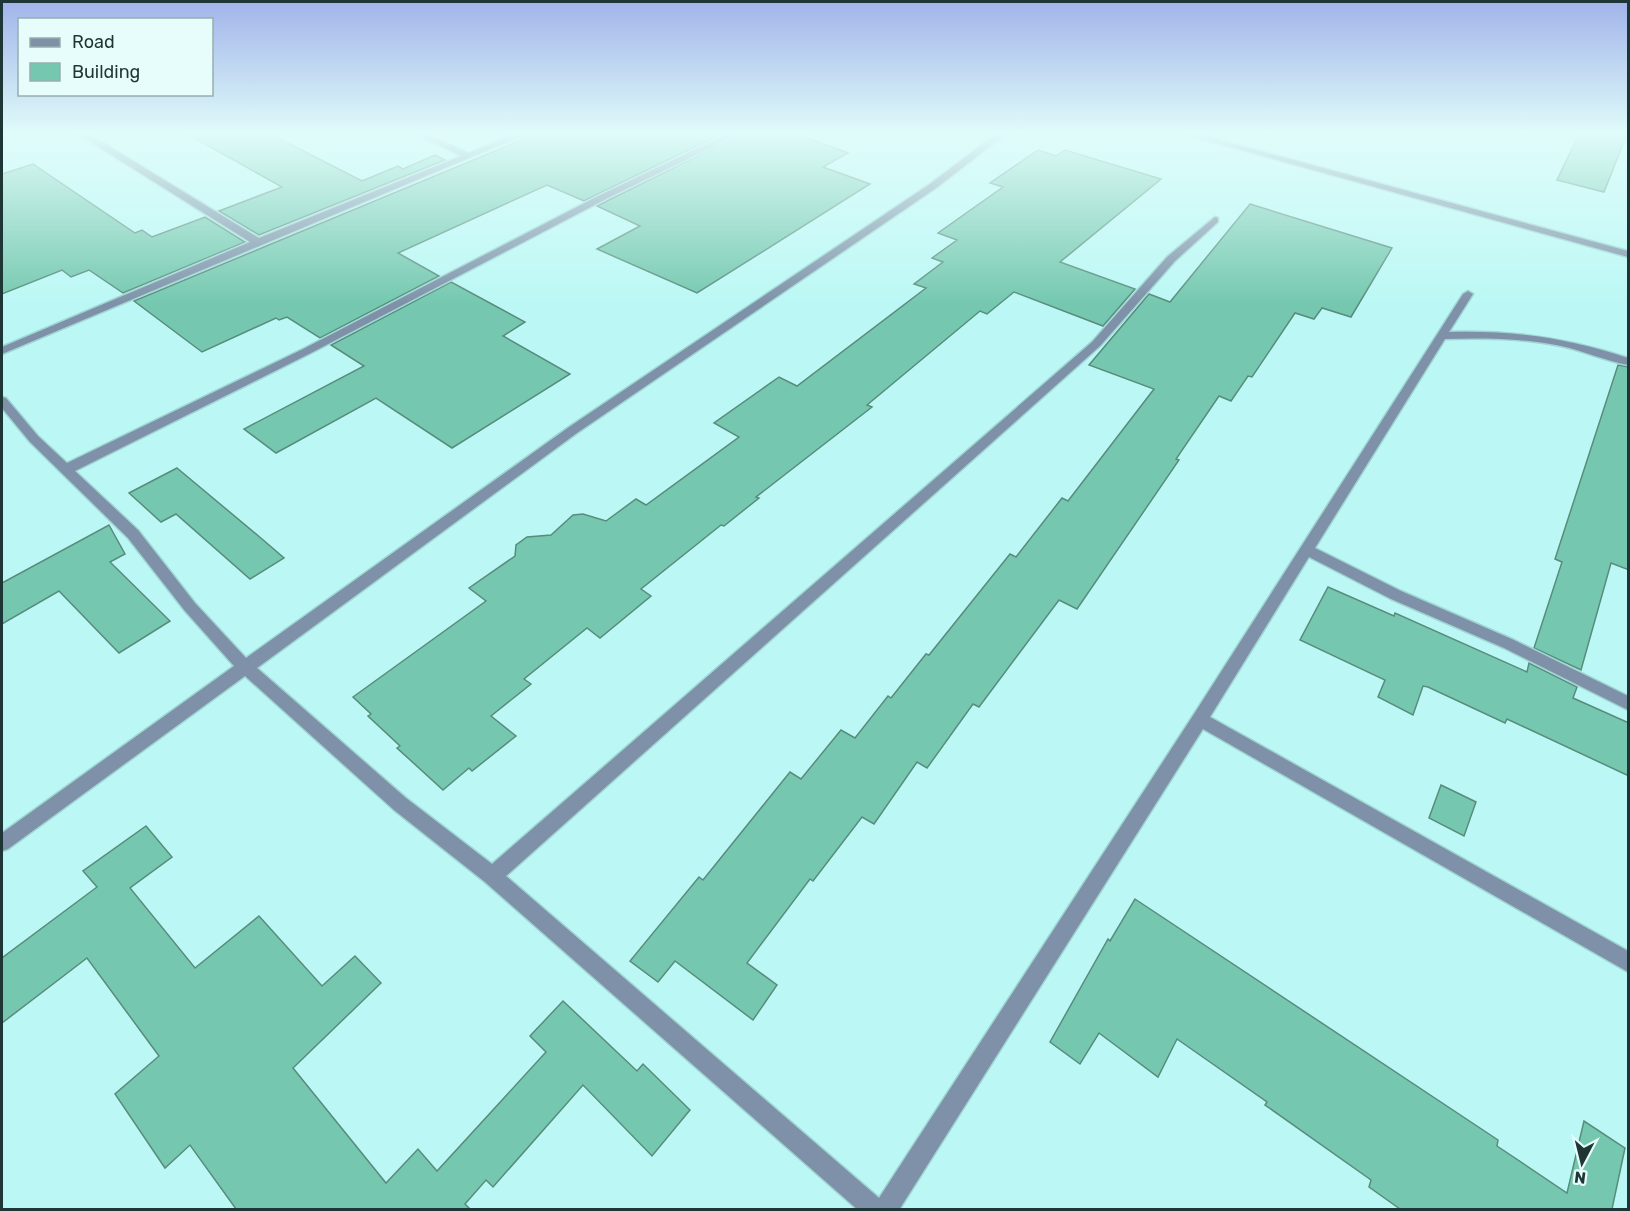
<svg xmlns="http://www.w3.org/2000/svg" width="1630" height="1211" viewBox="0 0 1630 1211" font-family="Rubik,sans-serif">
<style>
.building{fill:#75c8af;stroke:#588c7c;stroke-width:1.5}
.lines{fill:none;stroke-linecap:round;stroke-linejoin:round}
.minor-casing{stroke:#9fd5d3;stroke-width:3}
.minor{fill:#7e91a8;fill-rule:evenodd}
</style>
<rect width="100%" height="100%" fill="#bbf8f5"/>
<!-- building -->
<g class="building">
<polygon points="187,134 270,134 362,181 398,166 403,169 435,155 445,160 259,235 219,211 282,187"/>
<polygon points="536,134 721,134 584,201 547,185 398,253 439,276 320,338 287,317 279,320 276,318 202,352 134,301"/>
<polygon points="741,134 796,134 848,153 823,167 870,184 697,293 597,249 640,226 597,206"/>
<polygon points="1579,134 1627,134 1604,192 1557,180"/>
<polygon points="1038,150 1056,156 1065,150 1161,179 1060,262 1135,289 1103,326 1014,292 987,314 980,311 867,405 872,407 756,497 759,498 724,526 721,525 641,589 651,596 600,638 587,628 524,679 531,684 491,716 516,736 472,771 469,768 443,790 397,748 400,746 368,716 371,714 353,697 486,601 469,588 515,556 516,545 527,537 551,535 573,515 583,514 606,521 636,499 646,505 739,437 714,423 779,377 797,386 926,288 914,284 943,262 932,258 957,240 938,233 1003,187 990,183"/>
<polygon points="33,164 135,233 142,230 152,237 205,217 245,242 123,293 89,270 71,277 62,270 2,294 2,174"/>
<polygon points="1250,204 1392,248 1351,317 1322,308 1314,319 1295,313 1252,377 1248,376 1231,401 1219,396 1176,459 1179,460 1077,609 1059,600 979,707 973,704 927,768 917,762 874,824 862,817 813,881 810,879 747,963 777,985 753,1020 675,961 658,982 630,961 699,877 703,880 790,772 801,779 841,730 855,738 888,696 891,698 926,654 929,655 1010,554 1016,557 1062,498 1068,501 1154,389 1089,365 1149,294 1170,302"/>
<polygon points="451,282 525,322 503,336 570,374 452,448 376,398 276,453 244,429 364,366 331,345"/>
<polygon points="1618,365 1629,367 1629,570 1611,563 1581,670 1534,648 1562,562 1555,559"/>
<polygon points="177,468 262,539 284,558 250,579 176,514 161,522 129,493"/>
<polygon points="109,525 125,554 110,562 170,621 119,653 59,591 2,624 2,583"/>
<polygon points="1328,587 1394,616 1395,613 1527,672 1529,663 1577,687 1573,698 1629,723 1629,776 1507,719 1505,723 1428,687 1423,686 1413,715 1378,697 1385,680 1300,640"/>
<polygon points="1441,785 1476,802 1464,836 1429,818"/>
<polygon points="146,826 172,857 130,888 195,968 259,916 322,986 355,956 381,983 293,1068 386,1183 418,1149 437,1171 546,1052 530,1036 563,1001 637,1071 643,1064 690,1110 652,1156 583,1085 493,1187 486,1180 465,1204 470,1209 236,1209 190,1145 165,1168 115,1094 159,1056 87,958 2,1023 2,958 97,887 83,871"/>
<polygon points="1135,899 1498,1140 1497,1146 1567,1193 1584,1121 1625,1148 1612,1209 1400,1209 1369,1187 1371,1180 1265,1105 1267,1102 1177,1039 1158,1077 1099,1033 1080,1064 1050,1042 1108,939 1110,941"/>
</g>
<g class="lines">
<!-- minor casing -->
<g class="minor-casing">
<g id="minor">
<polygon points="78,134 89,134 259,238 461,156 415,134 427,134 469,153 514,134 526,134 2,354 2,347 250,242"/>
<path d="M727 134H739L606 199 311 353 75 471 138 530 195 603 246 658 569 427 930 184 996 134H1006L936 188 577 433 257 668 406 798 492 864 1092 342 1167 257 1215 217 1218 218V222L1175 261 1100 346 506 876 879 1198 1194 714 1463 294 1468 291 1473 294 1449 332C1512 330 1569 338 1628 358V365C1606 361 1584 351 1561 346 1523 338 1484 338 1445 339L1315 548 1401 591 1514 640 1628 696V710L1504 648 1391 599 1309 557 1210 717 1628 951V972L1203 729 899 1210H858L485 882 394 810 245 676 8 849 2 851V833L234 666 185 611 128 538 30 442 2 408V397L6 398 38 436 67 463 303 349 600 195Z"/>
<polygon points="1183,134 1198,134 1628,251 1628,257"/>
</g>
</g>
<!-- minor -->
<use href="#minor" class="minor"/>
</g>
<!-- sky -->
<linearGradient id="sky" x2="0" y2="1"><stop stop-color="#a1b3ea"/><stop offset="0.44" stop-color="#e0fcfa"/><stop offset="1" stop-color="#e0fcfa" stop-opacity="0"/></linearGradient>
<rect width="1630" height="304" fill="url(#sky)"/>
<!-- border -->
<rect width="1630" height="1211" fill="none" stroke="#1e3736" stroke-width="6"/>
<!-- legend -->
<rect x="18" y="18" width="195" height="78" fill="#e6fdfc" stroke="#96aead" stroke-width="1.5"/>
<rect x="30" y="38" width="30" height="9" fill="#7e91a8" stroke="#96aead" stroke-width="1.5"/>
<text x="72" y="48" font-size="18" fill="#1e3736">Road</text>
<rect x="30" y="63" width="30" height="18" fill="#75c8af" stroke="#96aead" stroke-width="1.5"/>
<text x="72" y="78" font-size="18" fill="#1e3736">Building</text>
<!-- north arrow -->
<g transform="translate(1582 1163) rotate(187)" stroke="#e6fdfc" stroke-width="4.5" paint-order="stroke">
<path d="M0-4.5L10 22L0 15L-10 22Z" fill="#1e3736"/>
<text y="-9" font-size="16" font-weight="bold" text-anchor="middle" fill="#1e3736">N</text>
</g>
</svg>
